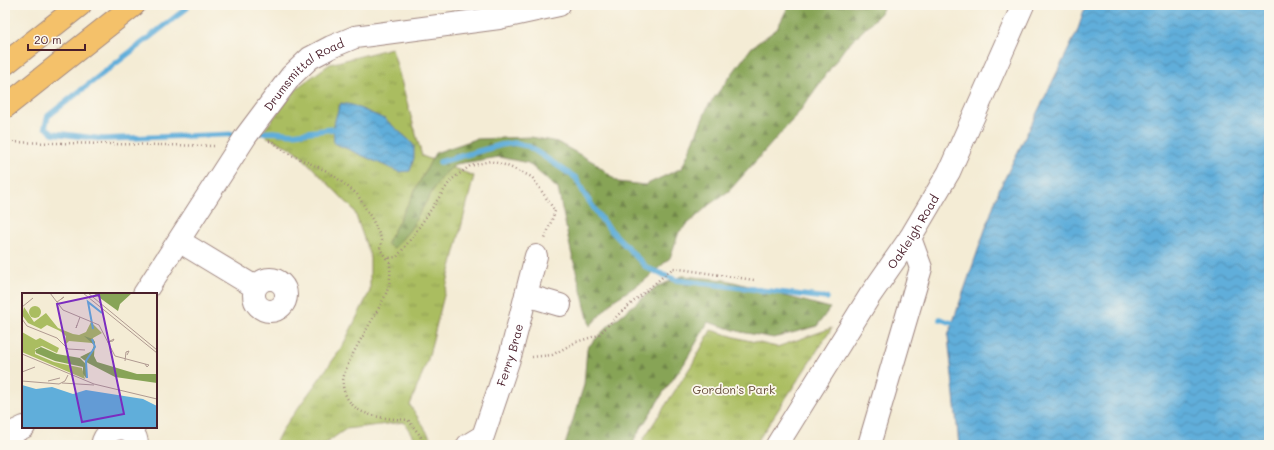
<svg xmlns="http://www.w3.org/2000/svg" width="1274" height="450" viewBox="0 0 1274 450" font-family="Mali,sans-serif">
<style>
.grass{fill:url(#grass-tufts);stroke:#7a6e46}
.forest{fill:url(#forest-firs);stroke:#686241}
.water{fill:url(#water-waves);stroke:#556682}
.lines{fill:none;stroke-linecap:round;stroke-linejoin:round}
.stream{stroke:#60aeda;stroke-width:5.5}
.minor-casing{stroke:#9f8680;stroke-width:24}
.highway-casing{stroke:#9f8680;stroke-width:24}
.path{stroke:#9f8680;stroke-width:2.5;stroke-dasharray:1 3;stroke-linecap:butt}
.minor{stroke:#fff;stroke-width:22}
.highway{stroke:#f4c16a;stroke-width:22}
.labels{text-anchor:middle;dominant-baseline:central;stroke-width:3.5;stroke-linejoin:round;paint-order:stroke}
.street-label{font-size:12px;fill:#4a1f2b;stroke:#fbf7ec}
.park-label{font-size:12px;fill:#674e3b;stroke:#fbf7ec}
.inset-river{fill:none;stroke:#60aeda;stroke-width:2}
.inset-road{fill:none;stroke:#b09a91;stroke-width:1}
.view{fill:#7b2cbf;fill-opacity:0.15;stroke:#7b2cbf;stroke-width:2}
.inset-edge{fill:none;stroke:#4a1f2b;stroke-width:2}
</style>
<defs>
<pattern id="grass-tufts" width="24" height="20" patternUnits="userSpaceOnUse"><rect width="24" height="20" fill="#aabd61"/><path d="M3 7l-1-3M5 7V3M7 7l1-3M15 17l-1-3M17 17v-4M19 17l1-3" fill="none" stroke="#8c9950"/></pattern>
<pattern id="forest-firs" width="22" height="20" patternUnits="userSpaceOnUse"><rect width="22" height="20" fill="#87a457"/><path d="M5 1l3.5 6h-7zM16 11l3.5 6h-7z" fill="#708548"/></pattern>
<pattern id="water-waves" width="16" height="10" patternUnits="userSpaceOnUse"><rect width="16" height="10" fill="#60aeda"/><path d="M0 5q4-4 8 0t8 0" fill="none" stroke="#518db1"/></pattern>
</defs>
<rect width="100%" height="100%" fill="#fbf7ec"/>
<filter id="ink" filterUnits="userSpaceOnUse"><feTurbulence type="fractalNoise" baseFrequency=".025" numOctaves="2"/><feDisplacementMap in="SourceGraphic" scale="8" xChannelSelector="R" yChannelSelector="G"/><feConvolveMatrix kernelMatrix="1 2 1 2 8 2 1 2 1" color-interpolation-filters="sRGB"/></filter>
<filter id="wash" filterUnits="userSpaceOnUse"><feTurbulence type="fractalNoise" baseFrequency=".012" numOctaves="4" result="noise"/><feDisplacementMap in="SourceGraphic" scale="16" xChannelSelector="R" yChannelSelector="G"/><feGaussianBlur stdDeviation="0.9" result="paint"/><feColorMatrix in="noise" values="0 0 0 0 0 0 0 0 0 0 0 0 0 0 0 0 0 1.4 0 .05"/><feComposite in="paint" operator="in"/></filter>
<g filter="url(#wash)">
<rect width="100%" height="100%" fill="#f4ecd5"/>
<!-- grass -->
<g class="grass">
<polygon points="392,48 422,156 474,176 428,359 410,405 435,445 418,445 404,422 346,429 323,445 274,445 282,430 341,349 370,291 370,256 354,210 295,150 261,134 298,87 330,64"/>
<polygon points="832,328 755,445 642,445 644,438 693,363 711,330 742,339 777,347"/>
</g>
<!-- forest -->
<g class="forest">
<polygon points="789,5 884,5 881,13 845,48 797,115 729,191 710,204 679,232 670,258 644,281 614,300 590,326 571,251 558,189 528,163 499,157 456,164 441,177 409,231 393,249 387,243 435,153 476,139 531,137 557,142 595,163 618,182 645,185 682,168 708,106 752,47 777,29"/>
<polygon points="683,276 726,280 830,308 817,326 774,338 741,332 708,322 684,364 663,393 635,438 633,445 565,445 584,385 587,348 608,326 656,287"/>
</g>
<!-- water -->
<g class="water">
<polygon points="1086,5 1269,5 1269,445 959,445 948,336 999,190 1077,32"/>
<path d="M341 103 352 105 385 119 409 140 414 146V158L410 171 399 172 334 143C332 128 335 117 341 103Z"/>
</g>
<g class="lines">
<!-- stream -->
<g class="stream">
<polyline points="187,8 48,116 45,127 53,133 103,139 241,134"/>
<polyline points="256,133 273,132 293,134 333,129"/>
<polyline points="440,162 501,145 514,143 528,146 576,178 585,195 604,223 647,268 676,280 827,298"/>
<polyline points="940,319 958,325"/>
</g>
</g>
</g>
<g filter="url(#ink)">
<g class="lines">
<!-- minor casing -->
<g class="minor-casing">
<g id="minor">
<polyline points="179,241 255,287"/>
<circle cx="270" cy="295" r="16"/>
<path id="s1" d="M144 294 246 136 291 76 310 58 331 47 355 37 499 18 559 5"/>
<polyline points="526,295 560,305"/>
<polyline points="5,436 24,427"/>
<path d="M102 445C106 423 137 423 137 445"/>
<path id="s2" d="M468 445 483 436 511 353 536 256"/>
<path id="s3" d="M777 445 869 297 910 238 949 172 1023 5"/>
<polyline points="869,445 921,268 910,238"/>
</g>
</g>
<!-- highway casing -->
<g class="highway-casing">
<g id="highway">
<polyline points="5,64 80,5"/>
<polyline points="5,107 134,5"/>
</g>
</g>
<!-- path -->
<g class="path">
<polyline points="269,141 272,141 287,153 329,172 357,194 372,219 382,240 380,249 386,258 397,257 413,236 451,180 470,166 490,161 505,165 532,177 555,211 545,239"/>
<polyline points="5,142 216,146"/>
<path d="M389 258C391 268 391 281 387 291 379 313 341 365 343 384 343 395 352 408 363 412 376 418 393 419 408 420L419 434 425 445"/>
<polyline points="532,357 552,355 576,342 599,335 619,314 673,268 754,280"/>
</g>
<!-- minor -->
<use href="#minor" class="minor"/>
<!-- highway -->
<use href="#highway" class="highway"/>
</g>
</g>
<g class="labels">
<!-- street labels -->
<g class="street-label">
<text stroke="none"><textPath href="#s1" startOffset="274">Drumsmittal Road</textPath></text>
<text stroke="none"><textPath href="#s3" startOffset="253">Oakleigh Road</textPath></text>
<text stroke="none"><textPath href="#s2" startOffset="103">Ferry Brae</textPath></text>
</g>
<!-- park labels -->
<g class="park-label">
<text x="734" y="389">Gordon's Park</text>
</g>
</g>
<!-- overview -->
<g transform="translate(22 293)">
<rect width="135" height="135" fill="#f4ecd5"/>
<path d="M2 14 12 29 24 20 36 35 51 41 57 42 64 39 69 29 80 40 71 45 70 50 47 48 43 52 44 43 38 38 25 32 19 36 6 30 0 22ZM0 39 14 47 18 45 37 55 35 60 20 53 13 56V61L32 69 60 75 63 86 0 59Z" fill="#aabd61"/>
<path d="M71 0H110L98 11 96 18ZM62 43 71 46 73 49 72 63 75 69 115 81H135V90L93 84 66 70 58 64 70 58 72 52ZM19 54 35 61 58 65 64 71V85L61 81V74L33 68 14 60 13 57Z" fill="#87a457"/>
<path d="M7 19a6 6 0 1 1 12 0a6 6 0 1 1-12 0Z" fill="#aabd61"/>
<path d="M0 92 14 96 30 94 51 101 64 97 121 106 135 113V135H0Z" fill="#60aeda"/>
<path class="inset-river" d="M71 36 66 9 80 20M65 85 64 68 73 54 70 46"/>
<path class="inset-road" d="M28 0 41 17 77 32 93 63 127 72 125 74 123 71M61 0 135 60M66 0 135 57M35 9 42 4 39 6M0 14 11 5M0 26 5 33 35 45 46 56 63 57M55 32 54 35 58 24M85 49 91 48 92 46 88 48M0 61 72 91 135 106M103 68 104 59 107 58 105 62M0 79 13 74M0 88 37 91 43 88 46 82M26 88 38 85M40 90 72 92"/>
<path class="view" d="M77 2 102 121 60 129 35 11Z"/>
<rect width="135" height="135" class="inset-edge"/>
</g>
<!-- margin -->
<rect width="1274" height="450" fill="none" stroke="#fbf7ec" stroke-width="20"/>
<!-- scale -->
<path d="M28 44v6h57v-6" fill="none" stroke="#4a1f2b" stroke-width="2"/>
<text x="34" y="44" font-size="12" fill="#4a1f2b" stroke="#fbf7ec" stroke-width="3" paint-order="stroke">20 m</text>
</svg>
